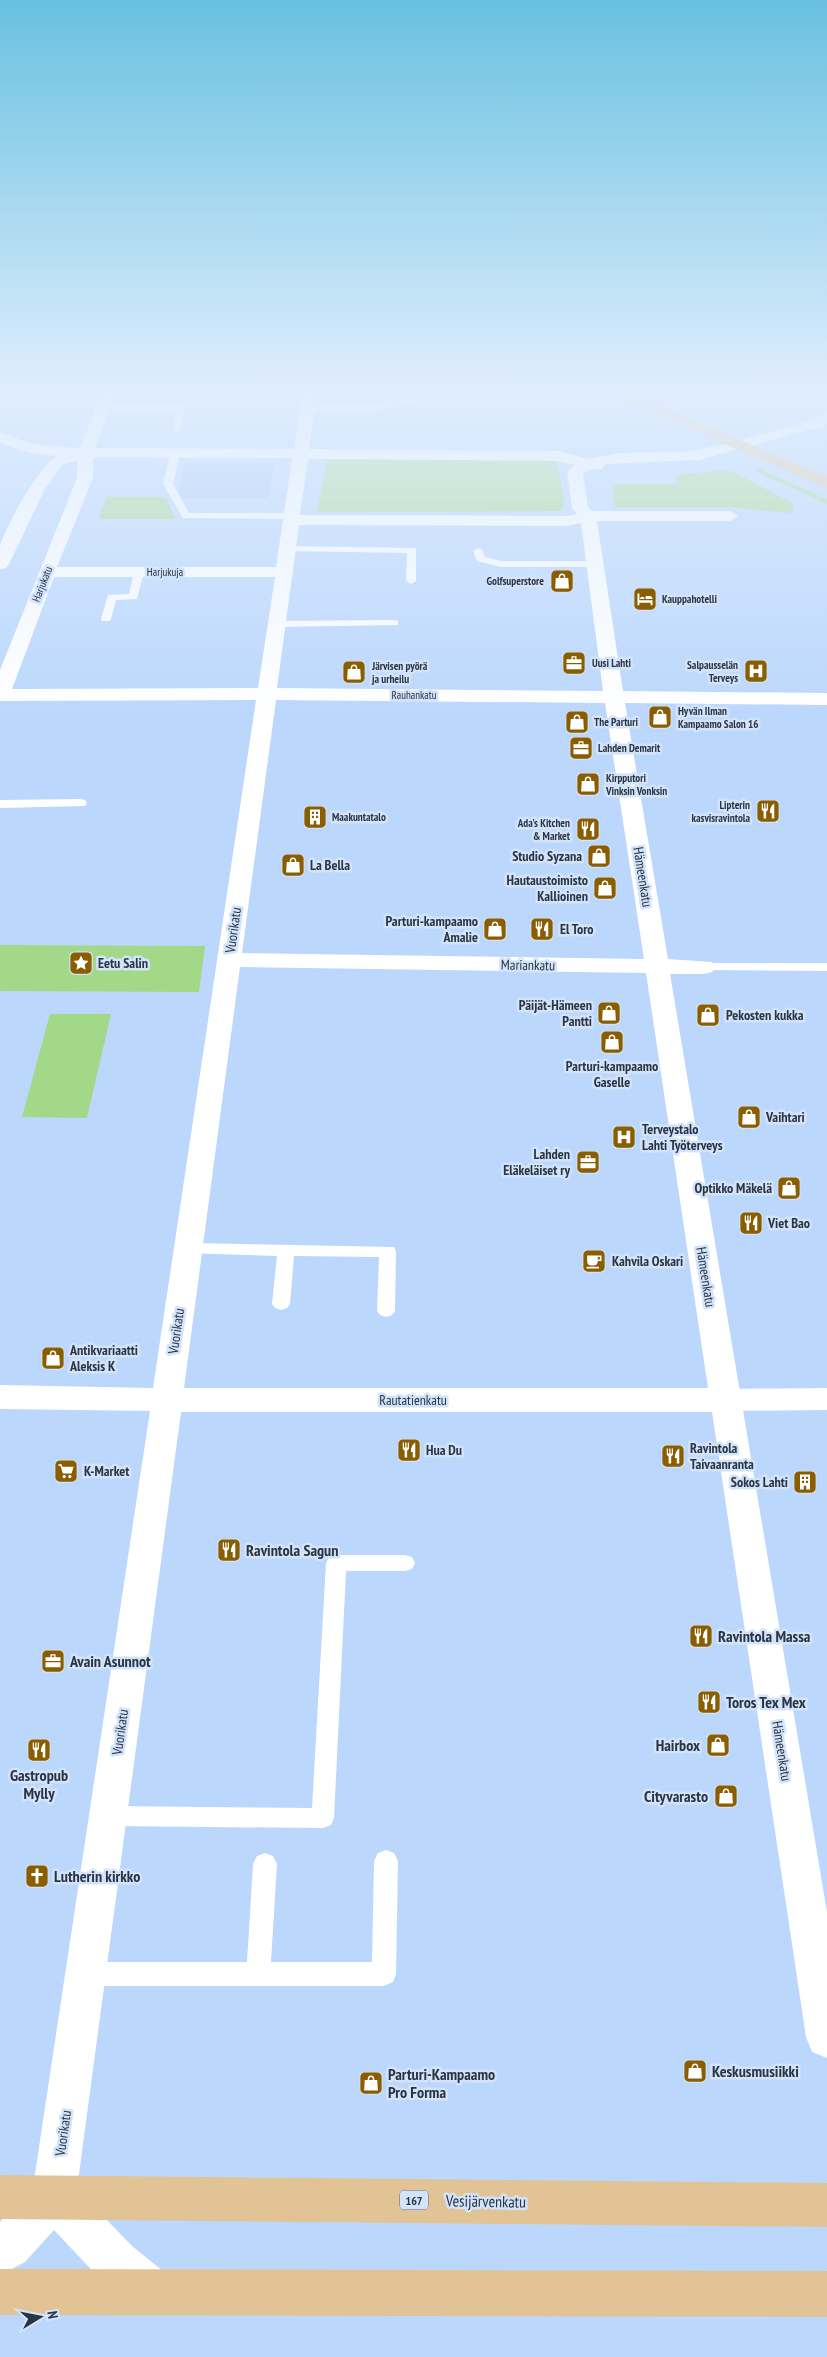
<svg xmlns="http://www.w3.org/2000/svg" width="827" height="2357" viewBox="0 0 827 2357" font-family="'PT Sans Narrow',sans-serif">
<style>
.built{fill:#aacaf4}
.green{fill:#a4d889}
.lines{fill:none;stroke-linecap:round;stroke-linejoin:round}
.service{fill:#fff;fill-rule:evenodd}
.pedestrian{fill:#fff;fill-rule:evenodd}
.minor{fill:#fff;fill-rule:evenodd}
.primary{fill:#e2c395;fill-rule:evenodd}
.labels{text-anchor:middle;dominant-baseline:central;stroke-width:5;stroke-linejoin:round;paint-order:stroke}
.far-street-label{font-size:11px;fill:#2a3544;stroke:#d2e3fa}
.far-poi-label{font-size:11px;font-weight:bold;fill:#2a3544;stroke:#d2e3fa;text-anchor:start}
.shield{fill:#d2e3fa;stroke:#5c697b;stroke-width:1}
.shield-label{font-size:12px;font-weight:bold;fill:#2a3544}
.poi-label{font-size:14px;font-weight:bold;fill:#2a3544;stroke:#d2e3fa;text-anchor:start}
.street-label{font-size:14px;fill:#2a3544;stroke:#d2e3fa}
.near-poi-label{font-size:16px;font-weight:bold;fill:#2a3544;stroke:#d2e3fa;text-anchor:start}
.near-street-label{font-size:16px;fill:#2a3544;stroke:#d2e3fa}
</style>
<rect width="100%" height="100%" fill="#bbd7fc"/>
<!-- built -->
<polygon class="built" points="185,462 274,462 269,498 176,498"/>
<!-- green -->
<g class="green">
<polygon points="327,459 551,460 558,464 564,502 561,511 317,512"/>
<polygon points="760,469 827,499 827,504 755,471"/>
<polygon points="725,470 734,472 794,504 792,513 727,507 615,507 612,484 677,484 675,475"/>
<polygon points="106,497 166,497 175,519 99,519"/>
<polygon points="0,945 205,946 199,992 0,991"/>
<polygon points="50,1014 111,1014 87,1118 22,1117"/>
</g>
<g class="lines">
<!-- service -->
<g class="service">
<polygon points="174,389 182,389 179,397 172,395"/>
<polygon points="429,394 433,397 432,399 370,411 307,411 303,408 307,405 370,405"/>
<polygon points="102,405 182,405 186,408 181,429 177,432 173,429 177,411 99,410 99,406"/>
<polygon points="175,451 180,454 173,484 189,513 292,513 297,516 292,519 183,518 163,484 170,454"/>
<polygon points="287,546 416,548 416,581 411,584 406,581 407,553 283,551 282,549"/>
<polygon points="478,548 482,549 485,557 501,561 595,561 600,564 595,567 501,567 477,561 473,551"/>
<polygon points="139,569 144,572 137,599 116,600 111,619 110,621 102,621 101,619 108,595 129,594 134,572"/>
<polygon points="394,620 398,621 398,625 277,627 272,624 277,621"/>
<polygon points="81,799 85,800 87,803 85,806 0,808 0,800"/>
<polygon points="704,963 827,963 827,971 699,970 697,967"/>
<polygon points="188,1243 394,1247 396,1251 395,1311 392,1315 386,1317 380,1315 377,1311 379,1257 294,1256 290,1304 287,1308 281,1310 275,1308 272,1304 277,1256 182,1253 180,1249 182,1245"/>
<polygon points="336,1555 405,1555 412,1557 415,1563 412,1569 405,1571 346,1571 334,1818 331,1825 323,1828 108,1826 100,1823 97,1816 100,1809 108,1806 312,1808 326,1563 329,1557"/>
<polygon points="386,1850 394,1853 398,1861 396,1974 393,1982 384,1986 86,1986 77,1982 74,1974 77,1966 86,1962 247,1962 253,1864 257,1856 265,1853 273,1856 277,1864 271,1962 372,1962 374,1861 378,1853"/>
</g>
<!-- pedestrian -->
<polygon class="pedestrian" points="827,1388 827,1410 726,1411 716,1407 712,1400 716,1393 726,1389"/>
<!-- minor -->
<path class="minor" d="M103 389H117L95 448 294 449 303 389H317L309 449 558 451 589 459 620 453 683 452 726 444 813 420 827 412V423L823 426 699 460 606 464 602 469H591L583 473 588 507 592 511H730L738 516 730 521H597L623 691 827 693V705L625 703 668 959 712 962 716 967 712 972 704 974H670L827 1912V2058L812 2052 806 2037 712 1412H181L77 2189 132 2246 169 2276 176 2292 169 2308 153 2315C113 2298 84 2261 54 2230L25 2262 0 2275V2222L33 2187 150 1411 0 1409V1385L153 1388 256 700 0 701V670L77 478V460L62 465 45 489 9 564 6 568 0 569C0 562 0 553 0 546 6 526 40 462 59 456 39 455 18 452 0 442V432L32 444 80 448ZM93 457 292 458 276 567H57L93 478ZM308 459 558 461 575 465 567 471 572 508 577 514 567 516 300 515ZM581 523 603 691 277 688 299 525 567 526ZM54 577H275L258 688 12 689ZM276 700 605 703 644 959 242 953ZM240 967 646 973 708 1388H184Z"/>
<!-- primary -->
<g class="primary">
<polygon points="602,389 621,389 827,477 827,488 604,392"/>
<polygon points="0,2175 827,2183 827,2227 0,2219"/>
<polygon points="0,2269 827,2271 827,2317 0,2315"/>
</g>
</g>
<!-- sky -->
<linearGradient id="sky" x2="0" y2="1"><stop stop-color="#68c1e0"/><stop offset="0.54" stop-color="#e0edfe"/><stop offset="1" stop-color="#e0edfe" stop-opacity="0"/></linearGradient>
<rect width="827" height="719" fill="url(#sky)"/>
<!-- icons -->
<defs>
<g id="shop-square" transform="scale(1.25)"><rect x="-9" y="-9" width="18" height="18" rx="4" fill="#8b5d01" stroke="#d2e3fa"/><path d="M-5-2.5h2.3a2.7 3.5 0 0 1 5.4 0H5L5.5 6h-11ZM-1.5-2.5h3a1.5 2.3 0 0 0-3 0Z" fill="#fff"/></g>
<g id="hotel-square" transform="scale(1.25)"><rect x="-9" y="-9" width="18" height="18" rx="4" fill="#8b5d01" stroke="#d2e3fa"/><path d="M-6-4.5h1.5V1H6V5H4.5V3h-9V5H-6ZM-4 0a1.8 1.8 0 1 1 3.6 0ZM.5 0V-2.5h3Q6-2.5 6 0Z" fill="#fff"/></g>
<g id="office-square" transform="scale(1.25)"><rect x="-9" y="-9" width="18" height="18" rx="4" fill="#8b5d01" stroke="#d2e3fa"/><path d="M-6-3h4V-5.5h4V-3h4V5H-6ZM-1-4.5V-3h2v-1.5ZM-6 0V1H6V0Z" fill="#fff"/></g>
<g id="hospital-square" transform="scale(1.25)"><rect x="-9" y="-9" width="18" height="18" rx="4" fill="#8b5d01" stroke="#d2e3fa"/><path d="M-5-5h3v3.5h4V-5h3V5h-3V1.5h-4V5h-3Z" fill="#fff"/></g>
<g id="restaurant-square" transform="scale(1.25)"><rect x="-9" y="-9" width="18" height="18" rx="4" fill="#8b5d01" stroke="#d2e3fa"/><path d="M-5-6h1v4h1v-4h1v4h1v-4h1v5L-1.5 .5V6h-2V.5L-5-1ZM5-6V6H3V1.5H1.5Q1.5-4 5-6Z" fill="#fff"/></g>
<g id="building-square" transform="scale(1.25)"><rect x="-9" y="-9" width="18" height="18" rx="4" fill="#8b5d01" stroke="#d2e3fa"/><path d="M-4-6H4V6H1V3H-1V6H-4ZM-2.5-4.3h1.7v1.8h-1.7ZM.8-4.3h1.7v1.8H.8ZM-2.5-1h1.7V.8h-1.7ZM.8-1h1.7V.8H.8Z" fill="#fff"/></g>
<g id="sight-square" transform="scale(1.25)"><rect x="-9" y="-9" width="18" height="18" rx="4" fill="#8b5d01" stroke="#d2e3fa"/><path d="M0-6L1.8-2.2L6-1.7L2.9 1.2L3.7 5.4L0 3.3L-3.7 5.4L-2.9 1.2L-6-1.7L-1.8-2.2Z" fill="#fff"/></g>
<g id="cafe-square" transform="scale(1.25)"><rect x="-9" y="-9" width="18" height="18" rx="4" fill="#8b5d01" stroke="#d2e3fa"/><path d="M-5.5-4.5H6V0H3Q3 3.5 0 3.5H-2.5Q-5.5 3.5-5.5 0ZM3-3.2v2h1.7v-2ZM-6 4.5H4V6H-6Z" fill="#fff"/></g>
<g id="supermarket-square" transform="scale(1.25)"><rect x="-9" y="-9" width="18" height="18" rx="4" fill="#8b5d01" stroke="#d2e3fa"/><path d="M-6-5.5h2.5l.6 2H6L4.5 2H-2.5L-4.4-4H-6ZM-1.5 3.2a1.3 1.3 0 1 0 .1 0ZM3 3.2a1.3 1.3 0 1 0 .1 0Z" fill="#fff"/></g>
<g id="church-square" transform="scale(1.25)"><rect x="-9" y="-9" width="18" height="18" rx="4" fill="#8b5d01" stroke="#d2e3fa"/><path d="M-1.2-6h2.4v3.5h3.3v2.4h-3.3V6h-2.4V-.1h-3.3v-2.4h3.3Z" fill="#fff"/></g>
</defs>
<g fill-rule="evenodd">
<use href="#shop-square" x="562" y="581"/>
<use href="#hotel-square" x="645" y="599"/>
<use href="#office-square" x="574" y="663"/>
<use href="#hospital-square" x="756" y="671"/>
<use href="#shop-square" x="354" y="672"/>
<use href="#shop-square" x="660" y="717"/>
<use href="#shop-square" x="577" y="722"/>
<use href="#office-square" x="581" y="748"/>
<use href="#shop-square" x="588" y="784"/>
<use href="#restaurant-square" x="768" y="811"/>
<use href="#building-square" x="315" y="817"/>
<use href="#restaurant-square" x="588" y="829"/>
<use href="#shop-square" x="599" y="856"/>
<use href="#shop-square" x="293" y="865"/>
<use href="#shop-square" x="605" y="888"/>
<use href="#shop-square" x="495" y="929"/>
<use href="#restaurant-square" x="542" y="929"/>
<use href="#sight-square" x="81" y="963"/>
<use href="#shop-square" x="609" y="1013"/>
<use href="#shop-square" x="708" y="1015"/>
<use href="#shop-square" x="612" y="1042"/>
<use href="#shop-square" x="749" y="1117"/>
<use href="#hospital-square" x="624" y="1137"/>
<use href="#office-square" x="588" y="1162"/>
<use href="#shop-square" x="789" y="1188"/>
<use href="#restaurant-square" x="751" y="1223"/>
<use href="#cafe-square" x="594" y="1261"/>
<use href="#shop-square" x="53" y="1358"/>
<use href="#restaurant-square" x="409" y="1450"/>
<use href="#restaurant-square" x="673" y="1456"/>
<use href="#supermarket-square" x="66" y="1471"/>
<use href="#building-square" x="805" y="1482"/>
<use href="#restaurant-square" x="229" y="1550"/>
<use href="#restaurant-square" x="701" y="1636"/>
<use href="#office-square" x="53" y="1661"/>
<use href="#restaurant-square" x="709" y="1702"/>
<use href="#shop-square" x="718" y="1745"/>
<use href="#restaurant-square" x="39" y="1750"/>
<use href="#shop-square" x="726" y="1796"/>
<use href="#church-square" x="37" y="1876"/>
<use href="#shop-square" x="695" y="2071"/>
<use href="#shop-square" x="371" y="2083"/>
</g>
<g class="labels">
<!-- far-street labels -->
<g class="far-street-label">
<text x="165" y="572">Harjukuja</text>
<text transform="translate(42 584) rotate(-69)">Harjukatu</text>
<text x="414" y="695">Rauhankatu</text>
</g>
<!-- far-poi labels -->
<g class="far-poi-label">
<text x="544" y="581" text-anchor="end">Golfsuperstore</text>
<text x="662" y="599">Kauppahotelli</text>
<text x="592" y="663">Uusi Lahti</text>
<text x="738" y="665" text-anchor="end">Salpausselän<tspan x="738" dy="13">Terveys</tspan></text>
<text x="372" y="666">Järvisen pyörä<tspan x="372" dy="13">ja urheilu</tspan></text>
<text x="678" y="711">Hyvän Ilman<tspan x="678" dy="13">Kampaamo Salon 16</tspan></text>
<text x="594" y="722">The Parturi</text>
<text x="598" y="748">Lahden Demarit</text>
<text x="606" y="778">Kirpputori<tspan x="606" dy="13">Vinksin Vonksin</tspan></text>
<text x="750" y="805" text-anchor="end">Lipterin<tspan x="750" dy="13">kasvisravintola</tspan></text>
<text x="332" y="817">Maakuntatalo</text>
<text x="570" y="823" text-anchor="end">Ada's Kitchen<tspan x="570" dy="13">&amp; Market</tspan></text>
</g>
<!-- shield labels -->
<rect class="shield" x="400" y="2190.5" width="28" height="19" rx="4"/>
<g class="shield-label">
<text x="414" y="2200">167</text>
</g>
<!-- poi labels -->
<g class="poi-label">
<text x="582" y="856" text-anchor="end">Studio Syzana</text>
<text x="310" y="865">La Bella</text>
<text x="588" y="880" text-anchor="end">Hautaustoimisto<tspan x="588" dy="16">Kallioinen</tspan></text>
<text x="478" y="921" text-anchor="end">Parturi-kampaamo<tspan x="478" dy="16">Amalie</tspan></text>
<text x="560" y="929">El Toro</text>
<text x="98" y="963">Eetu Salin</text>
<text x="592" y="1005" text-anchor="end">Päijät-Hämeen<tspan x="592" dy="16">Pantti</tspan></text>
<text x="726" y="1015">Pekosten kukka</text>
<text x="612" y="1066" text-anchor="middle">Parturi-kampaamo<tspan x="612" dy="16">Gaselle</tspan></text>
<text x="766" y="1117">Vaihtari</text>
<text x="642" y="1129">Terveystalo<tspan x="642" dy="16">Lahti Työterveys</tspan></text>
<text x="570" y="1154" text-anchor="end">Lahden<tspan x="570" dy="16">Eläkeläiset ry</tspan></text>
<text x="772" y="1188" text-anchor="end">Optikko Mäkelä</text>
<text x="768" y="1223">Viet Bao</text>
<text x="612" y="1261">Kahvila Oskari</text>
<text x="70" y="1350">Antikvariaatti<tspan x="70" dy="16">Aleksis K</tspan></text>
<text x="690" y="1448">Ravintola<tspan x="690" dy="16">Taivaanranta</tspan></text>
<text x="426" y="1450">Hua Du</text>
<text x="84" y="1471">K-Market</text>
<text x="788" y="1482" text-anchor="end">Sokos Lahti</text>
</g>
<!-- street labels -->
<g class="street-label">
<text transform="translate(643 877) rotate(81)">Hämeenkatu</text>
<text transform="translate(233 930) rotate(-82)">Vuorikatu</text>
<text transform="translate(528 965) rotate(1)">Mariankatu</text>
<text transform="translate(706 1277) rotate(81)">Hämeenkatu</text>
<text transform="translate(176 1331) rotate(-82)">Vuorikatu</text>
<text x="413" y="1400">Rautatienkatu</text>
<text transform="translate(120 1732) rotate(-82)">Vuorikatu</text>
<text transform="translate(782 1751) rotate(81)">Hämeenkatu</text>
<text transform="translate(63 2133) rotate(-82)">Vuorikatu</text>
</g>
<!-- near-poi labels -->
<g class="near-poi-label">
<text x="246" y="1550">Ravintola Sagun</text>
<text x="718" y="1636">Ravintola Massa</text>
<text x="70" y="1661">Avain Asunnot</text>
<text x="726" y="1702">Toros Tex Mex</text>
<text x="700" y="1745" text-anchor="end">Hairbox</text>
<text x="39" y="1775" text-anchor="middle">Gastropub<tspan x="39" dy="18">Mylly</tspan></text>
<text x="708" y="1796" text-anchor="end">Cityvarasto</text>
<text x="54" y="1876">Lutherin kirkko</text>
<text x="712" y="2071">Keskusmusiikki</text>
<text x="388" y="2074">Parturi-Kampaamo<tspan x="388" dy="18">Pro Forma</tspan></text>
</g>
<!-- near-street labels -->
<g class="near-street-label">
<text transform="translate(486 2201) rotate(1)">Vesijärvenkatu</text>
</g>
</g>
<!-- north arrow -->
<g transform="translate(40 2317) rotate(80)" stroke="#d2e3fa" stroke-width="4" paint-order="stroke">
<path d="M0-4L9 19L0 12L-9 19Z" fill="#2a3544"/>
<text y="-8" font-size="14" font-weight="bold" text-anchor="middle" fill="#2a3544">N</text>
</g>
</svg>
